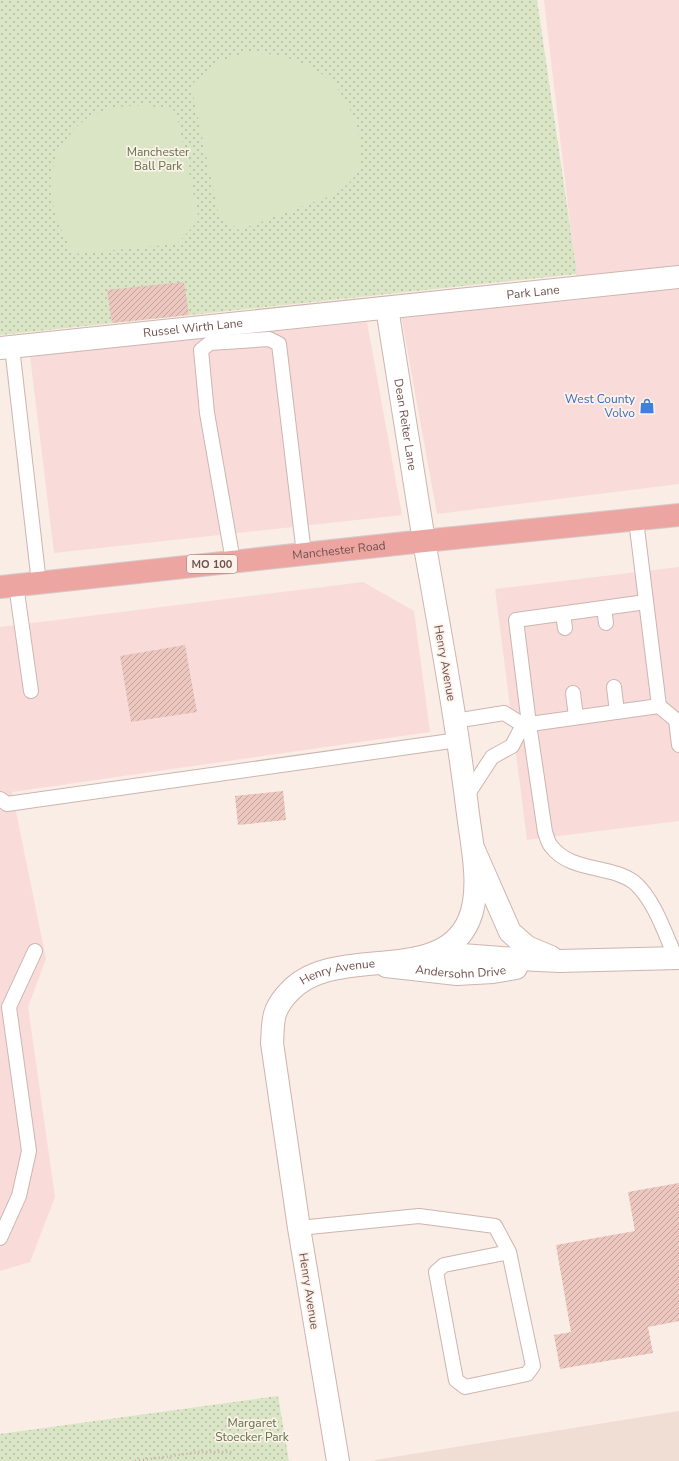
<svg xmlns="http://www.w3.org/2000/svg" width="679" height="1461" viewBox="0 0 679 1461" font-family="'Nunito Sans',sans-serif">
<style>
.residential{fill:#f0ddd4}
.commercial{fill:#f9dcda}
.green{fill:url(#green-dots)}
.pitch{fill:#d9e5c5}
.building{fill:url(#building-hatch)}
.lines{fill:none;stroke-linecap:round;stroke-linejoin:round}
.lane-casing{stroke:#ccb5af;stroke-width:16}
.street-casing{stroke:#ccb5af;stroke-width:24}
.secondary-casing{stroke:#ceb4ad;stroke-width:24}
.highway-casing{stroke:#d4cbca;stroke-width:24}
.path{stroke:#d1aaa3;stroke-width:2.5;stroke-dasharray:1 3;stroke-linecap:butt}
.lane{stroke:#fff;stroke-width:14}
.street{stroke:#fff;stroke-width:22}
.secondary{stroke:#fff;stroke-width:22}
.highway{stroke:#eda5a2;stroke-width:22}
.labels{text-anchor:middle;dominant-baseline:central;stroke-width:3.5;stroke-linejoin:round;paint-order:stroke}
.shield{fill:#fdf1ea;stroke:#9a817c;stroke-width:1}
.shield-label{font-size:11px;font-weight:bold;fill:#6f514d}
.park-label{font-size:12px;fill:#5e7446;stroke:#fdf1ea}
.street-label{font-size:12px;fill:#6f514d;stroke:#fdf1ea}
.shop-label{font-size:12px;fill:#366cbe;stroke:#fdf1ea;text-anchor:end}
</style>
<defs>
<pattern id="green-dots" width="8" height="8" patternUnits="userSpaceOnUse"><rect width="8" height="8" fill="#d9e5c5"/><path d="M2 2h.1M6 6h.1" fill="none" stroke="#b4bca2" stroke-width="1.8" stroke-linecap="round"/></pattern>
<pattern id="building-hatch" width="6" height="6" patternUnits="userSpaceOnUse"><rect width="6" height="6" fill="#ecc7bf"/><path d="M-1 1l2-2M0 6l6-6M5 7l2-2" fill="none" stroke="#c3a49d"/></pattern>
</defs>
<rect width="100%" height="100%" fill="#faede5"/>
<!-- residential -->
<polygon class="residential" points="679,1411 679,1461 375,1461 375,1460"/>
<!-- commercial -->
<g class="commercial">
<polygon points="544,0 679,0 679,484 437,514 401,315 579,300"/>
<polygon points="367,322 402,515 54,553 30,356"/>
<polygon points="679,567 679,821 527,840 495,589"/>
<polygon points="363,582 414,611 430,732 12,792 46,959 28,1007 55,1197 30,1262 0,1271 0,627"/>
</g>
<!-- green -->
<g class="green">
<polygon points="0,0 537,0 577,274 0,335"/>
<polygon points="278,1396 289,1461 0,1461 0,1434"/>
</g>
<!-- pitch -->
<g class="pitch">
<polygon points="249,52 279,55 311,66 335,84 352,113 361,141 361,165 353,179 338,193 239,230 219,216 191,85 220,61"/>
<polygon points="146,105 176,111 199,220 177,244 73,254 62,231 54,209 50,182 56,154 74,129 88,117 116,107"/>
</g>
<!-- building -->
<g class="building">
<polygon points="184,282 189,315 112,323 107,290"/>
<polygon points="185,645 197,712 131,722 120,656"/>
<polygon points="283,791 286,820 238,825 235,796"/>
<polygon points="679,1183 679,1321 648,1327 653,1353 560,1369 554,1335 571,1332 556,1245 635,1231 628,1192"/>
</g>
<g class="lines">
<!-- lane casing -->
<g class="lane-casing">
<g id="lane">
<polyline points="12,347 39,583"/>
<polyline points="233,561 207,413 201,350 210,343 269,339 279,344 304,554"/>
<polyline points="16,585 31,691"/>
<path d="M646 602 516 620 529 724 545 832C547 837 548 843 551 846 571 873 611 864 635 883 655 901 665 934 676 958"/>
<polyline points="604,608 606,623"/>
<polyline points="563,614 565,628"/>
<polyline points="614,687 617,712"/>
<polyline points="573,693 576,717"/>
<polyline points="659,706 676,720 679,745"/>
<polyline points="455,721 504,713 523,725 659,706 636,520"/>
<polyline points="466,797 492,757 512,746 523,725"/>
<polyline points="0,799 7,804 458,740"/>
<polyline points="299,1228 419,1216 495,1226 509,1252 533,1366 527,1374 465,1387 456,1380 436,1272 444,1265 509,1252"/>
<polyline points="0,1238 19,1196 29,1151 9,1007 35,951"/>
</g>
</g>
<!-- street casing -->
<g class="street-casing">
<g id="street">
<path id="s1" d="M387 308 424 541"/>
<path id="s2" d="M0 348 679 277"/>
<polyline points="474,850 510,932 527,947 551,957"/>
<polyline points="436,953 501,958 559,961 679,958"/>
<path id="s3" d="M386 966 457 974 493 972 516 968"/>
</g>
</g>
<!-- secondary casing -->
<g class="secondary-casing">
<g id="secondary">
<path id="s4" d="M338 1461 299 1228 272 1043C273 1032 272 1020 276 1011 279 1004 284 997 289 992 334 942 441 987 469 920 482 890 472 846 468 814 457 723 440 632 424 541"/>
</g>
</g>
<!-- highway casing -->
<g class="highway-casing">
<g id="highway">
<path id="s5" d="M0 587 424 541 679 515"/>
</g>
</g>
<!-- path -->
<polyline class="path" points="135,1461 199,1452 233,1452"/>
<!-- lane -->
<use href="#lane" class="lane"/>
<!-- street -->
<use href="#street" class="street"/>
<!-- secondary -->
<use href="#secondary" class="secondary"/>
<!-- highway -->
<use href="#highway" class="highway"/>
</g>
<!-- icons -->
<defs>
<g id="shop-bare" transform="scale(1.2)"><path d="M-5-2.5h2.3a2.7 3.5 0 0 1 5.4 0H5L5.5 6h-11ZM-1.5-2.5h3a1.5 2.3 0 0 0-3 0Z" fill="#3f7fe0" stroke="#fdf1ea" stroke-width="2.5" paint-order="stroke"/></g>
</defs>
<g fill-rule="evenodd">
<use href="#shop-bare" x="647" y="406"/>
</g>
<g class="labels">
<!-- shield labels -->
<rect class="shield" x="187" y="555" width="50" height="18" rx="3"/>
<g class="shield-label">
<text x="212" y="564">MO 100</text>
</g>
<!-- park labels -->
<g class="park-label">
<text x="158" y="152">Manchester<tspan x="158" dy="14">Ball Park</tspan></text>
<text x="252" y="1423">Margaret<tspan x="252" dy="14">Stoecker Park</tspan></text>
</g>
<!-- street labels -->
<g class="street-label">
<text stroke="none"><textPath href="#s2" startOffset="536">Park Lane</textPath></text>
<text stroke="none"><textPath href="#s2" startOffset="194">Russel Wirth Lane</textPath></text>
<text stroke="none"><textPath href="#s1" startOffset="118">Dean Reiter Lane</textPath></text>
<text stroke="none"><textPath href="#s5" startOffset="341">Manchester Road</textPath></text>
<text transform="translate(445 663) rotate(80)">Henry Avenue</text>
<text stroke="none"><textPath href="#s3" startOffset="75">Andersohn Drive</textPath></text>
<text stroke="none"><textPath href="#s4" startOffset="533">Henry Avenue</textPath></text>
<text transform="translate(309 1291) rotate(81)">Henry Avenue</text>
</g>
<!-- shop labels -->
<g class="shop-label">
<text x="635" y="399">West County<tspan x="635" dy="14">Volvo</tspan></text>
</g>
</g>
</svg>
